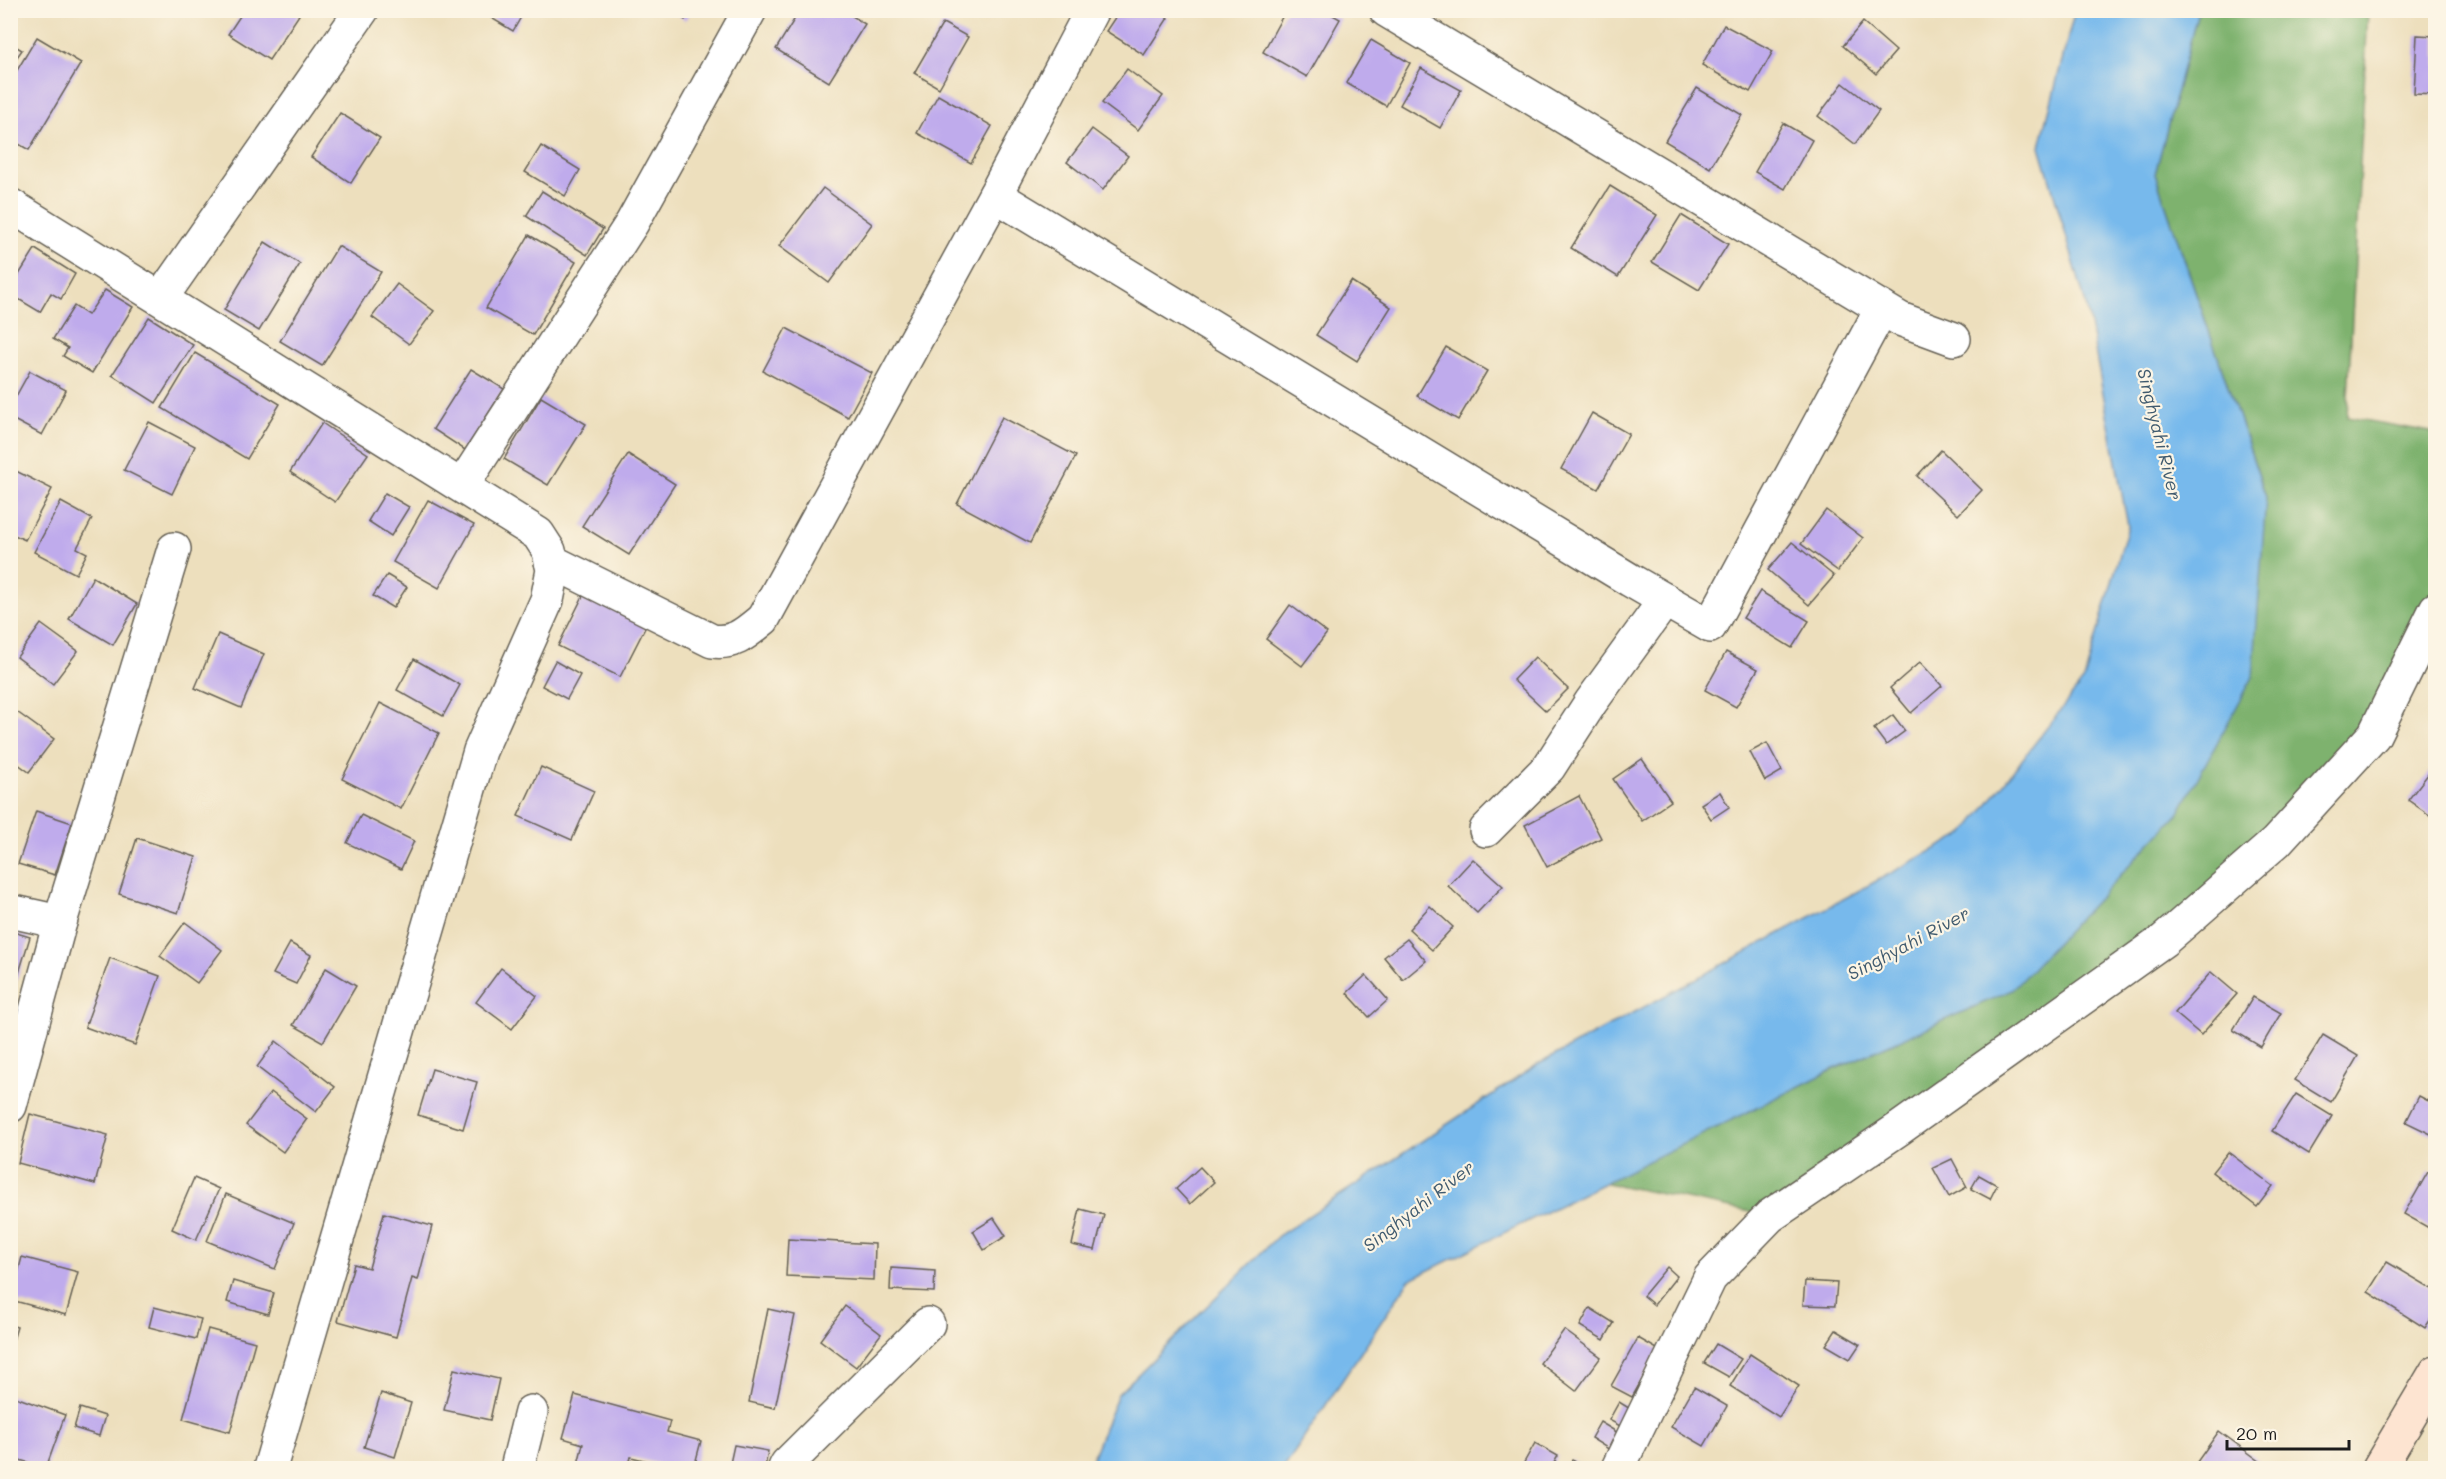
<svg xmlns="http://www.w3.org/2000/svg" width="2446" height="1479" viewBox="0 0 2446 1479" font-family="Mali,sans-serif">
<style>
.forest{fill:#7eb26e;stroke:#4d6745;stroke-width:1.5}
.water{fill:#77b9ec;stroke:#4a6a84;stroke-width:1.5}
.building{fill:#bfabec}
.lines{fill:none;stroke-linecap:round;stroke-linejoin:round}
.street-casing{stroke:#656054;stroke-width:36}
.secondary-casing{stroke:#656054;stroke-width:36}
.street{stroke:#fff;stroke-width:33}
.secondary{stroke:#fde4d1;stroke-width:33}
.labels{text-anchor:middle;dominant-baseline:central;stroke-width:4.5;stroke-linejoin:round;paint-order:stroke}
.water-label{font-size:18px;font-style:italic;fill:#405b6f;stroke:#fcf5e5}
</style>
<rect width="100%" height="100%" fill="#fcf5e5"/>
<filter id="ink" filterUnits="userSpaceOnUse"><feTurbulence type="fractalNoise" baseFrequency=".0167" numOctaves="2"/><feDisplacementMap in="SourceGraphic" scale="12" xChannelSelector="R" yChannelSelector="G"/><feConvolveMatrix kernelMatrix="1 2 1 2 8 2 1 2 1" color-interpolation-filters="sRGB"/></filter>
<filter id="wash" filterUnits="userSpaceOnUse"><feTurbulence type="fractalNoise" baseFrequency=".008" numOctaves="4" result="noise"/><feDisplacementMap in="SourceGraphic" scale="24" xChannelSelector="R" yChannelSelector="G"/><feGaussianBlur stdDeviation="1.35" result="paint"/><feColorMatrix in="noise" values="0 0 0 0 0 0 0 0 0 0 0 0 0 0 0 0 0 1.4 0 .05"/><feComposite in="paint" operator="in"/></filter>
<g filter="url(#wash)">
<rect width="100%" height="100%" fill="#eddfbd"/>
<!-- forest -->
<polygon class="forest" points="2198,11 2368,11 2347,417 2436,433 2435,609 2374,735 2276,842 1770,1216 1602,1182 1832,1070 2012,990 2266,497 2155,174"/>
<!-- water -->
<polygon class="water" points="2075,10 2198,11 2155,174 2266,497 2253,677 2178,814 2012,990 1832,1070 1409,1280 1284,1468 1088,1468 1118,1394 1278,1236 1537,1065 1965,833 2084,680 2128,526 2087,308 2040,146"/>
<g id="blocks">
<!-- building -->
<g class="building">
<polygon points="244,10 292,10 299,15 269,60 228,34"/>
<polygon points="478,10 525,10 513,31"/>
<polygon points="672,10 692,10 685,20"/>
<polygon points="800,10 843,10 865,24 829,82 776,49"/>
<polygon points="1120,10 1157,10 1168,18 1144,55 1106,31"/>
<polygon points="1286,10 1324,10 1340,19 1307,77 1263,52"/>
<polygon points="1863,22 1896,51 1876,74 1843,46"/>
<polygon points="943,23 968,37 939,88 914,73"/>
<polygon points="1724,25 1773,51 1750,92 1702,65"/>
<polygon points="2417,35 2436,36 2436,95 2414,94"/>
<polygon points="37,37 81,63 29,150 10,139 10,82"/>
<polygon points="1371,40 1410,63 1386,106 1346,83"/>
<polygon points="10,43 22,50 10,67"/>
<polygon points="1421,68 1461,90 1440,128 1400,105"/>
<polygon points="1127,69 1163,96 1138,130 1102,103"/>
<polygon points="1843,83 1879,111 1855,144 1818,116"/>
<polygon points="1697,88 1742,115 1710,168 1665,141"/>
<polygon points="938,95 992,126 971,163 917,133"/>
<polygon points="340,113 380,138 351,183 311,157"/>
<polygon points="1783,123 1812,140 1785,189 1755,172"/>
<polygon points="1092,129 1128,156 1103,190 1067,162"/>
<polygon points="541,146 580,170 565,196 525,172"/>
<polygon points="1610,186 1657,215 1618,277 1571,248"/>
<polygon points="823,188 872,224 829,283 779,246"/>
<polygon points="542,191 603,229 587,255 526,216"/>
<polygon points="1681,215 1728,244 1699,290 1652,262"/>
<polygon points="529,235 576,262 533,335 486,308"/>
<polygon points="10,237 18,242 10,253"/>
<polygon points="265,242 300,264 259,331 224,310"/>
<polygon points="338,246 381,272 322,366 280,341"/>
<polygon points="35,249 75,274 61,299 51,293 40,312 10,294 10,289"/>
<polygon points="1351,281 1391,307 1357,361 1316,335"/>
<polygon points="397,284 434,311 409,344 372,317"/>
<polygon points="105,290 133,307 92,373 63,356 68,348 53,339 74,306 88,315"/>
<polygon points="149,317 193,345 156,403 112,375"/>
<polygon points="786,328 872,373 848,417 763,371"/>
<polygon points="1446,347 1487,371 1458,420 1417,396"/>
<polygon points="195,353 280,404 247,459 162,408"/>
<polygon points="471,369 504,389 465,450 433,429"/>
<polygon points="30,371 66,390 42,435 10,418 10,407"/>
<polygon points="541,397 586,424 548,485 504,459"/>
<polygon points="1592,413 1629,434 1598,489 1561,469"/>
<polygon points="1002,417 1076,456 1030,543 957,504"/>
<polygon points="149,422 195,446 172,494 124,470"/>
<polygon points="322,423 368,454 335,502 290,472"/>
<polygon points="1941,450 1982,490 1958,515 1917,476"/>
<polygon points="628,454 675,484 629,555 582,526"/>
<polygon points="10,468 52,489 25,540 10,533"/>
<polygon points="385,493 409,507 391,536 368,521"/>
<polygon points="428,500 474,525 439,588 393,562"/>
<polygon points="61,502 92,519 77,548 87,553 76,574 34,552"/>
<polygon points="1826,510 1863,538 1838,571 1801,544"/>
<polygon points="1792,542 1834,576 1809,605 1768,570"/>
<polygon points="387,575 407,587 393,608 373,596"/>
<polygon points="93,577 137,604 113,645 69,619"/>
<polygon points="586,590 648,622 620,677 558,646"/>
<polygon points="1760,591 1809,621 1792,648 1743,618"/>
<polygon points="1290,605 1327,633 1302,666 1266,639"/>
<polygon points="41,624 78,651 53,684 17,657"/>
<polygon points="218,634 264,654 241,708 195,688"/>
<polygon points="1726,652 1758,669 1736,707 1705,690"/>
<polygon points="1535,657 1568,689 1546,711 1513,680"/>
<polygon points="414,659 460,685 443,716 397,690"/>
<polygon points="555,661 580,675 567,699 542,686"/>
<polygon points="1920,662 1942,686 1911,713 1890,688"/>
<polygon points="380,703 439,733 401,809 342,779"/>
<polygon points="17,712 54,739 29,772 10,758 10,720"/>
<polygon points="1893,715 1905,731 1886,745 1874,729"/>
<polygon points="1767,743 1782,771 1765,781 1750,752"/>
<polygon points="1642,759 1671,801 1642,821 1613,779"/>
<polygon points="2436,764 2436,810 2431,816 2408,800"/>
<polygon points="541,767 594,791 572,840 518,816"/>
<polygon points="1720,792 1729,807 1711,819 1701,804"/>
<polygon points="1579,796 1601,838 1547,867 1525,825"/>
<polygon points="36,811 72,823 55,875 18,864"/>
<polygon points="361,815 414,841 401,869 347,843"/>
<polygon points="137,838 196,857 178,913 119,894"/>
<polygon points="1473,859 1503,886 1477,913 1448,886"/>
<polygon points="1430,906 1453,927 1432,950 1409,929"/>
<polygon points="185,922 222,950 197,983 160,956"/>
<polygon points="10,931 30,937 11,999 10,999"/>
<polygon points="1407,939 1426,961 1403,980 1384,957"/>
<polygon points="290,943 311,955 296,984 273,974"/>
<polygon points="110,958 160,976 135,1045 85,1027"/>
<polygon points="326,968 356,986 323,1042 293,1025"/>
<polygon points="501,968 537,996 512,1029 476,1002"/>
<polygon points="2211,972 2237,994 2201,1035 2175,1013"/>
<polygon points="1366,975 1388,1000 1369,1017 1347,993"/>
<polygon points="2253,997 2281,1013 2261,1047 2233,1030"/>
<polygon points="2323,1035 2358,1056 2331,1102 2295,1080"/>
<polygon points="276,1041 335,1087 316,1112 257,1067"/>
<polygon points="432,1069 477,1082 463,1129 418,1115"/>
<polygon points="271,1092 307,1119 283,1152 246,1125"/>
<polygon points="2296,1094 2332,1116 2309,1154 2272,1131"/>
<polygon points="2419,1096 2436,1105 2433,1135 2406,1122"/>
<polygon points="30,1114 108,1135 95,1184 18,1163"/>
<polygon points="2228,1152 2273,1186 2257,1207 2212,1172"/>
<polygon points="1952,1159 1967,1187 1949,1197 1933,1168"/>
<polygon points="1200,1167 1214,1182 1190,1204 1176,1189"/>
<polygon points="2428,1172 2436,1176 2436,1232 2404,1214"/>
<polygon points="1979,1175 1997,1185 1990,1199 1971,1189"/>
<polygon points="194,1178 219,1189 196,1240 172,1229"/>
<polygon points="226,1194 294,1223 275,1269 207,1241"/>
<polygon points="1080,1209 1104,1215 1095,1250 1072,1245"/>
<polygon points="384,1213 432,1226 418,1280 412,1278 396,1337 338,1321 354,1264 369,1268"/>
<polygon points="994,1218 1006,1236 984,1250 973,1231"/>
<polygon points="788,1239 875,1244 874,1280 786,1276"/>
<polygon points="22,1257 78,1272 66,1315 11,1300"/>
<polygon points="2387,1262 2436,1291 2436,1311 2425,1328 2368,1292"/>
<polygon points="1667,1267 1677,1276 1654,1305 1643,1296"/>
<polygon points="891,1268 935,1271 934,1292 890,1290"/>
<polygon points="233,1281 274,1293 268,1314 227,1302"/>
<polygon points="1805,1281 1837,1283 1835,1306 1803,1305"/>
<polygon points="845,1306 881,1334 856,1367 820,1340"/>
<polygon points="154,1307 201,1319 196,1339 149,1327"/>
<polygon points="1590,1308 1614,1323 1604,1340 1580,1326"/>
<polygon points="768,1309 795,1315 775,1408 749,1402"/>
<polygon points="10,1325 17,1327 11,1347 10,1347"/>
<polygon points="208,1329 255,1342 230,1432 183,1419"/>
<polygon points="1564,1330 1601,1357 1576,1391 1540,1363"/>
<polygon points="1836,1330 1860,1344 1850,1359 1826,1345"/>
<polygon points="1638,1338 1659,1350 1632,1397 1611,1386"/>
<polygon points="1716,1344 1741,1359 1729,1377 1704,1363"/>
<polygon points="1750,1354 1799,1386 1779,1417 1730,1386"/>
<polygon points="454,1369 499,1379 490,1420 444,1410"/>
<polygon points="1694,1387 1727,1406 1704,1446 1671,1427"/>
<polygon points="381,1393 411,1403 395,1457 364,1447"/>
<polygon points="10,1395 65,1415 46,1468 10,1457"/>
<polygon points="575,1395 670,1421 667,1432 701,1441 694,1468 676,1468 631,1457 628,1468 577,1468 583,1444 563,1438"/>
<polygon points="1619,1402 1632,1410 1622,1427 1609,1420"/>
<polygon points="80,1408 105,1416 99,1436 74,1428"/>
<polygon points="1600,1422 1620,1434 1610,1450 1591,1438"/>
<polygon points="2219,1431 2269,1468 2197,1468 2194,1466"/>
<polygon points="1535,1443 1558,1456 1551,1468 1521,1468"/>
<polygon points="734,1445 768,1451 765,1468 729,1468"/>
<polygon points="1572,1460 1587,1468 1567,1468"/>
</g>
</g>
</g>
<g filter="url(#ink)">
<use href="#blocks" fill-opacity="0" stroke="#656054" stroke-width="1.5"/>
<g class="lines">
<!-- street casing -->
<g class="street-casing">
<g id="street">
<polyline points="1386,10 1900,319 1954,339"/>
<polyline points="995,195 1630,580 1710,626 1882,308"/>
<polyline points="10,205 538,534 549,551 553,570 547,600 480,751 270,1468"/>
<polyline points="161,298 362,10"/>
<polyline points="462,486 632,223 750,10"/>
<path d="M551 561 712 641C735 644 746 633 763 619L995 195 1092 10"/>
<polyline points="1486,830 1549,767 1591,702 1665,600"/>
<polyline points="10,911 60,922"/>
<polyline points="10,1106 60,922 174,549"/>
<polyline points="517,1468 531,1412"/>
<polyline points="785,1468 787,1464 928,1324"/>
<polyline points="1618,1468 1710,1278 1770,1216 1900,1128 2164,940 2276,842 2374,735 2436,609"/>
</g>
</g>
<!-- secondary casing -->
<g class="secondary-casing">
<polyline id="secondary" points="2379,1468 2436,1372"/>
</g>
<!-- street -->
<use href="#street" class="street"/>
<!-- secondary -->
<use href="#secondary" class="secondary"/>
</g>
</g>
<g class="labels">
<!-- water labels -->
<g class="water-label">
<text transform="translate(2160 434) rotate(76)">Singhyahi River</text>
<text transform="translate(1908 943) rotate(-28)">Singhyahi River</text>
<text transform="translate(1418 1206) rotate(-38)">Singhyahi River</text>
</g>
</g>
<!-- margin -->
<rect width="2446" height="1479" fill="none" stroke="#fcf5e5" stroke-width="36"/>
<!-- scale -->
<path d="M2227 1440v9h122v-9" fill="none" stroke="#1c1c1c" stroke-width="3"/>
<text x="2236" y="1440" font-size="18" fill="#1c1c1c" stroke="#fcf5e5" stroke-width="4.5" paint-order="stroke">20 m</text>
</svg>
